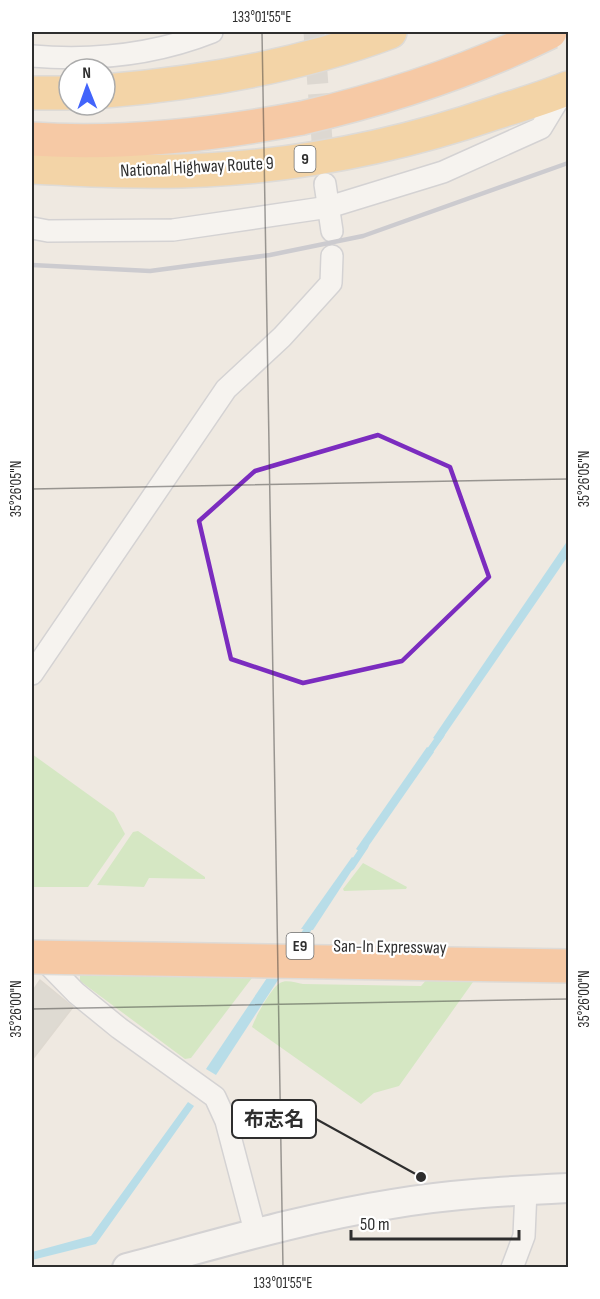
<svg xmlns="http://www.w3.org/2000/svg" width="600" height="1299" viewBox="0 0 600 1299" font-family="'Sofia Sans Condensed','Noto Sans JP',sans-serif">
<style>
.green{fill:#b6e59e}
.water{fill:#75cff0}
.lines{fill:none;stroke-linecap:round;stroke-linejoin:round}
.stream{stroke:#75cff0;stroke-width:7}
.building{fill:#cbc7bf;stroke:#cbc5ba;stroke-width:1.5}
.minor-tunnel{stroke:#c8c4bd;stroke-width:21;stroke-dasharray:21 10;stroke-linecap:butt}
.minor-casing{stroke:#b4b7c1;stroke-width:24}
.secondary-casing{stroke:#b4b7c1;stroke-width:32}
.trunk-casing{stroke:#c9c9c9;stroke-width:36}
.motorway-casing{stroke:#c9c9c9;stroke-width:36}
.minor{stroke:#fff;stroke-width:21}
.secondary{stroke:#fff;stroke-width:28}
.trunk{stroke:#f8ba60;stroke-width:33}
.motorway{stroke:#ffa35c;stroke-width:33}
.rail{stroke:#a3a6b8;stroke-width:4.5}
.motorway-bridge-casing{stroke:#c9c9c9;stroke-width:36;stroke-linecap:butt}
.motorway-bridge{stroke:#ffa35c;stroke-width:33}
.marked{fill:none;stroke:#7b2cbf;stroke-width:4.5;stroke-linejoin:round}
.ticks{fill:none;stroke:#2e2e2e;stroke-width:1.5;stroke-opacity:0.45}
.labels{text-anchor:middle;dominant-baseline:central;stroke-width:4.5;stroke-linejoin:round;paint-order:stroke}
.shield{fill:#fff;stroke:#6d6d6d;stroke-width:1.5}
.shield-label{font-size:16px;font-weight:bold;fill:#2e2e2e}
.street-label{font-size:18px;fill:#2e2e2e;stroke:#fff}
.leader{fill:none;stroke:#2e2e2e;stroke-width:2}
.callout-dot{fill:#2e2e2e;stroke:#fff;stroke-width:2}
.callout{fill:#fff;stroke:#2e2e2e;stroke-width:2}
.callout-label{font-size:20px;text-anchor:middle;font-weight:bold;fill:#2e2e2e}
.neatline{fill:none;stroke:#2e2e2e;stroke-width:2}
.ticks-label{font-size:15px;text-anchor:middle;fill:#2e2e2e}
</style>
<rect width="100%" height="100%" fill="#efe9e1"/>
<!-- green -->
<g class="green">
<polygon points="32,754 114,813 125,834 88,887 32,887"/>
<polygon points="138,831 205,877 205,879 149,878 144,887 97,885 133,832"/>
<polygon points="363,863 407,887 406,889 344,891 343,889"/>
<polygon points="80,970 255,974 191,1058 185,1059 80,981"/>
<path d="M428 978H472L473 982 399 1086 374 1093 361 1104 252 1027C255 1018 271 988 280 983 286 979 296 983 303 984L421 986Z"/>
</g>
<!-- water -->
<g class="water">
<polygon points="568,540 568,556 440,742 433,738"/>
<polygon points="427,747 434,752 363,854 356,849"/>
<polygon points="352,857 358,861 313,930 301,929"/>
<polygon points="271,972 280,977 216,1075 206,1069"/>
<polygon points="188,1102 194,1106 96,1244 32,1260 32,1252 91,1236"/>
</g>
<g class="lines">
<!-- stream -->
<g class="stream">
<polyline points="427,755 441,735"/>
<polyline points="351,867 365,846"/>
<polyline points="293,951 312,923"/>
</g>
</g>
<!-- building -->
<polygon class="building" points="40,980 73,1007 32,1060 32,992"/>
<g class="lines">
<!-- minor-tunnel -->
<polyline class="minor-tunnel" points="314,32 324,168"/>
<!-- minor casing -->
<g class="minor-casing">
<g id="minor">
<path d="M32 56C93 61 154 55 212 32"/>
<polyline points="325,184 332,231"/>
<polyline points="32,228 48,231 173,230 329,207 443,172 541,128 564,90"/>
<polyline points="32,674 226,389 282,337 331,283 332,256"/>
<polyline points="38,954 76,993 119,1028 215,1097 226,1121 256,1235"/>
<polyline points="512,1268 524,1236 526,1190"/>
</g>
</g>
<!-- secondary casing -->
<g class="secondary-casing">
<path id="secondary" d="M127 1268C214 1245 303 1218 392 1204 450 1194 509 1191 568 1188"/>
</g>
<!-- trunk casing -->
<g class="trunk-casing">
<g id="trunk">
<path d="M105 91C201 83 299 66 390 32"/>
<polyline points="32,93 69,93"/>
<path d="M32 167C89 170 147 173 205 170 303 165 402 145 495 113 519 105 545 98 568 88"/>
</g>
</g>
<!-- motorway casing -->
<g class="motorway-casing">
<path id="motorway" d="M32 139C123 145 212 135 302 118"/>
</g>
<!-- minor -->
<use href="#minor" class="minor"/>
<!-- secondary -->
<use href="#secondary" class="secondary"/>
<!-- trunk -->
<use href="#trunk" class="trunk"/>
<!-- motorway -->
<use href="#motorway" class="motorway"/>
<!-- rail -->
<polyline class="rail" points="32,265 150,271 270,255 363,236 568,163"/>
<!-- motorway-bridge casing -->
<g class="motorway-bridge-casing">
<g id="motorway-bridge">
<path d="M302 118C388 98 471 71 550 32"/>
<polyline points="32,957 568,966"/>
</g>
</g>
<!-- motorway-bridge -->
<use href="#motorway-bridge" class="motorway-bridge"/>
</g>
<!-- marked area -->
<path d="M0 0H600V1299H0ZM378 435 450 467 489 577 402 661 303 683 231 659 199 521 255 471Z" fill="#efe9e1" fill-opacity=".55" fill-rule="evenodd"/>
<path class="marked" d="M378 435 450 467 489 577 402 661 303 683 231 659 199 521 255 471Z"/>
<!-- ticks -->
<path class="ticks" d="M262 32 283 1268M32 489 568 479M32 1009 568 999"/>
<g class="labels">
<!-- shield labels -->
<g class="shield">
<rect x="294.5" y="146" width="21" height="26" rx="4.5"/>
<rect x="286.5" y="933" width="27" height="26" rx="4.5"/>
</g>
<g class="shield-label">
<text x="305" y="159">9</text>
<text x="300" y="946">E9</text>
</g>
<!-- street labels -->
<g class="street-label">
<text transform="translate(197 167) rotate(-3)">National Highway Route 9</text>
<text transform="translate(390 947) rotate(1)">San-In Expressway</text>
</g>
</g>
<!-- callouts -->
<path class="leader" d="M421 1177L316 1119"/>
<circle class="callout-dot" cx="421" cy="1177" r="6"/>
<rect class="callout" x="232" y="1100" width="84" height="38" rx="6"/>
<g class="callout-label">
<text x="274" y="1126">布志名</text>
</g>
<!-- border -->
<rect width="600" height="1299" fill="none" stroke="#ffffff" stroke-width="66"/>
<!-- north arrow -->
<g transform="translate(87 87) rotate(359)"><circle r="28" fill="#ffffff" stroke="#ababab" stroke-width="1.5"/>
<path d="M0-4.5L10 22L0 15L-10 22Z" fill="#4264fb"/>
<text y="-9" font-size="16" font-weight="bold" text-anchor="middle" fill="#2e2e2e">N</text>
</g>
<!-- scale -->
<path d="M351 1230v9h168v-9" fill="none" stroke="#2e2e2e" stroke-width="3"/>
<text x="360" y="1230" font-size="18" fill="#2e2e2e" stroke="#ffffff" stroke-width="4.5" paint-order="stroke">50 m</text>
<rect x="33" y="33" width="534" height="1233" class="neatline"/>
<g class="ticks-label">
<text x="262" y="22">133°01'55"E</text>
<text transform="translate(584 479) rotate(-90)" y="5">35°26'05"N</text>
<text transform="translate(16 489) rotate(-90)" y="5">35°26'05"N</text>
<text transform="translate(584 999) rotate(-90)" y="5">35°26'00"N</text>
<text transform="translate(16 1009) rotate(-90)" y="5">35°26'00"N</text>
<text x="283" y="1288">133°01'55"E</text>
</g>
</svg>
